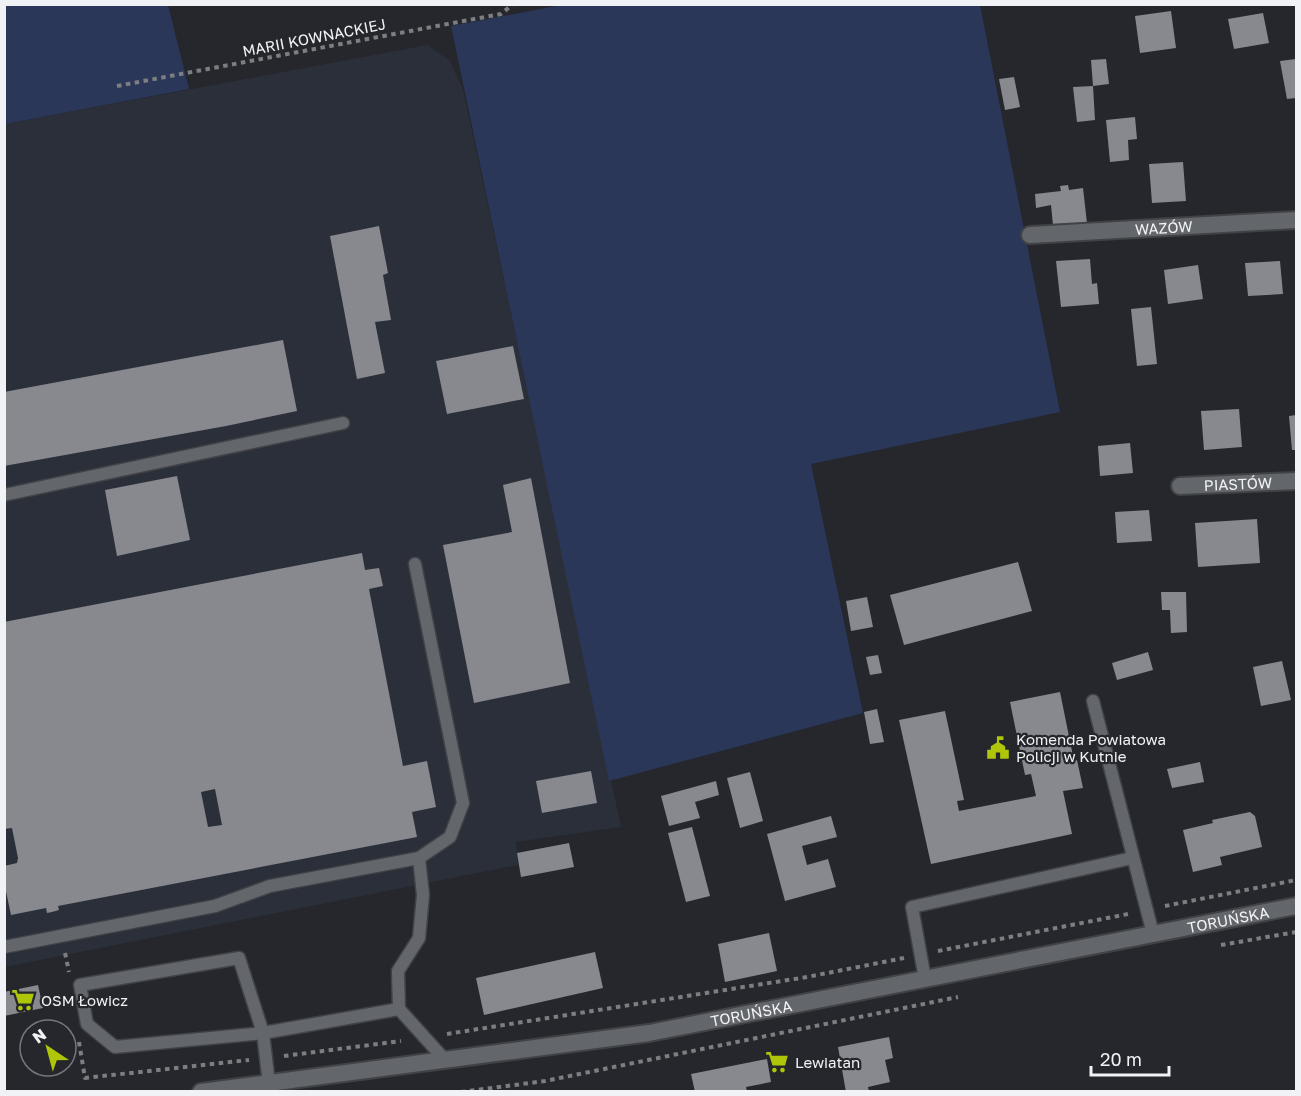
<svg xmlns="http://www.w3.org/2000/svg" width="1301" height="1096" viewBox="0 0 1301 1096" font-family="'Golos Text',sans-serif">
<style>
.built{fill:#2b2f39}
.green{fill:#2b3759}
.building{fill:#87898f;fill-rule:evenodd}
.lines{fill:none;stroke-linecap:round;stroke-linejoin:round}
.service-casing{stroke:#404246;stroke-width:15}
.minor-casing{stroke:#404246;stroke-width:20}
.tertiary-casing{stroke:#404246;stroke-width:20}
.path{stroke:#7c7e82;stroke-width:4;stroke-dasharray:4.5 4.5;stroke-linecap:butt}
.service{stroke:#63666b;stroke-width:12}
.minor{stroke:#63666b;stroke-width:16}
.tertiary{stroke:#63666b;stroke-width:16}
.labels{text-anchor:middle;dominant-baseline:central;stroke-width:4.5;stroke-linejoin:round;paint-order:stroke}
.street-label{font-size:15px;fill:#f1f2f5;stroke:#25272c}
.poi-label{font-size:15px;fill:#f1f2f5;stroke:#25272c;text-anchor:start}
</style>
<rect width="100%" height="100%" fill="#25272c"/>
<!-- built -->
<polygon class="built" points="427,45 449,60 463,89 621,827 516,842 518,865 5,967 5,124"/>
<!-- green -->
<g class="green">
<polygon points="5,4 168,5 189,89 5,124"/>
<polygon points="567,4 980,5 1060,412 811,464 863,713 609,781 451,26"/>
</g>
<!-- building -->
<g class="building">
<polygon points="1171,11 1176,48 1140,53 1135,16"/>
<polygon points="1263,13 1269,43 1234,49 1228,19"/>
<polygon points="1106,59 1109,84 1093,86 1091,60"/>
<polygon points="1296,59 1296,98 1287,99 1280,61"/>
<polygon points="1014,77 1020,107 1005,110 999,79"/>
<polygon points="1093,86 1095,120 1077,122 1073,87"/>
<polygon points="1135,117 1137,139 1128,140 1129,160 1110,162 1106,120"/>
<polygon points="1183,162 1186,201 1152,203 1149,164"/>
<polygon points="1068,185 1069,190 1083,188 1087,223 1053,225 1051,205 1036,208 1035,194 1061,191 1060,186"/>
<polygon points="379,226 388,273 383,275 391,320 375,322 385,373 357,379 330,236"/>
<polygon points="1090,259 1092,284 1097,283 1099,304 1061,307 1056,261"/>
<polygon points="1280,261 1283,294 1248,296 1245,263"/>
<polygon points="1198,265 1203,299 1168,304 1164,270"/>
<polygon points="1151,307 1157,364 1137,366 1131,309"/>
<polygon points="283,340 297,411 226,426 4,466 4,392"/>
<polygon points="513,346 524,399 447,414 436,361"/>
<polygon points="1239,409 1242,447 1204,450 1201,411"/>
<polygon points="1296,415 1296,450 1292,450 1289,416"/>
<polygon points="1130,443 1133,473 1100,476 1098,446"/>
<polygon points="177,476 190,540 117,556 105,490"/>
<polygon points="531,478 570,683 474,703 443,545 512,532 503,485"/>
<polygon points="1149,510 1152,541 1117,543 1115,512"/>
<polygon points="1257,519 1260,563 1198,567 1195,523"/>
<path d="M362 553 365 570 379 568 383 586 369 589 403 766 427 761 436 807 412 812 417 837 58 906 59 910 52 912 47 913 46 908 11 915 4 882V866L17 863 18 858 12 828 4 829V622ZM215 789 222 825 208 827 201 792Z"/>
<polygon points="1018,562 1032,611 904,645 890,595"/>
<polygon points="1161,592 1186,592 1187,632 1171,633 1170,610 1162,610"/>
<polygon points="867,597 873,627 851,631 846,601"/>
<polygon points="1148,652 1153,670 1117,680 1112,663"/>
<polygon points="878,655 882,673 870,675 866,657"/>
<polygon points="1282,661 1291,700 1261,706 1253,667"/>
<polygon points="1060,692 1074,761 1077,760 1083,788 1063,791 1072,834 931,864 899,720 945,711 964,800 957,801 959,811 1036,796 1031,774 1025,775 1010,702"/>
<polygon points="877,709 884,742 870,744 864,712"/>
<polygon points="1200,762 1204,782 1172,788 1167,769"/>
<polygon points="591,771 597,803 542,813 536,781"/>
<polygon points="750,772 763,821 740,828 727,778"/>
<polygon points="716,781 719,795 695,802 700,818 669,826 661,796"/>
<polygon points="1250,812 1255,816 1262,847 1220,857 1222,865 1193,872 1183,830 1213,823 1212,820"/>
<polygon points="831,816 837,837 802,846 807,865 828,859 836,887 785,901 767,834"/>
<polygon points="692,827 710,896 686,902 668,833"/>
<polygon points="569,843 574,867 521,877 517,853"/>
<polygon points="769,933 777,971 725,982 718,944"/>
<polygon points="595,952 603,988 484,1015 476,978"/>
<polygon points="38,985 43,1008 4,1016 4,992"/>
<polygon points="889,1037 893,1058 885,1060 890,1082 868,1087 869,1092 846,1092 838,1047"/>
<polygon points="767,1059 771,1082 746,1087 747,1092 695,1092 691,1074"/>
</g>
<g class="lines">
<!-- service casing -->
<g class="service-casing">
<g id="service">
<polyline points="4,495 343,423"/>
<polyline points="1093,701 1153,934"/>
<polyline points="419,858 423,895 419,938 398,971 399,1009 446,1061"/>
<polyline points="4,947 215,906 270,886 419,858 450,837 463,803 415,564"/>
<polygon points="239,958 263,1033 115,1047 87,1024 80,985"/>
<polyline points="925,979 912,907 1132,858"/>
<polyline points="269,1084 263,1033 399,1009"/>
</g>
</g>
<!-- minor casing -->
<g class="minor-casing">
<g id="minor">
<path id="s1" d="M1030 235 1296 220"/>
<path id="s2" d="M1180 486 1296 481"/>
</g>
</g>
<!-- tertiary casing -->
<g class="tertiary-casing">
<g id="tertiary">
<path id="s3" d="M201 1092 649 1033 1296 906"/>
</g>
</g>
<!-- path -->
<g class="path">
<polyline points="117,86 501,14 513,4"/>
<polyline points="1165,906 1296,880"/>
<polyline points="1221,945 1296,932"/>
<polyline points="938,951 1128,914"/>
<polyline points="65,953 69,972"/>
<polyline points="447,1034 807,977 904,958"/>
<polyline points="79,1042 85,1078 249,1060"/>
<polyline points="284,1056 401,1041"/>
<polyline points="461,1092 545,1081 958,997"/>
</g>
<!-- service -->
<use href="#service" class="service"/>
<!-- minor -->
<use href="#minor" class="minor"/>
<!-- tertiary -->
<use href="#tertiary" class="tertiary"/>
</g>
<!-- icons -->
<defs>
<g id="civic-bare" transform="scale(1.8)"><path d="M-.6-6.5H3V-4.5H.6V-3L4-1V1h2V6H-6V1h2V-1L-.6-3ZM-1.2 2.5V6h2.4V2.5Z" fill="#aec50a" stroke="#25272c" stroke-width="2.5" paint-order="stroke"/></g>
<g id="supermarket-bare" transform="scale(1.8)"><path d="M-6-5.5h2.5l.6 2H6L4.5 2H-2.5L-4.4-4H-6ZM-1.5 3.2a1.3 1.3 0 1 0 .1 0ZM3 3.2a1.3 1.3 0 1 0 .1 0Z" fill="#aec50a" stroke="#25272c" stroke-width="2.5" paint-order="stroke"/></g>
</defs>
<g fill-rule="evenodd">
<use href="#civic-bare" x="998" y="748"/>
<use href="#supermarket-bare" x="23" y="1000"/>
<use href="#supermarket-bare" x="777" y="1062"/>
</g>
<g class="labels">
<!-- street labels -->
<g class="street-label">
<text transform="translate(314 37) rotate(-11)">MARII KOWNACKIEJ</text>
<text stroke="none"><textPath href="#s1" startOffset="134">WAZÓW</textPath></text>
<text stroke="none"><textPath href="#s2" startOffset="58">PIASTÓW</textPath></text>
<text stroke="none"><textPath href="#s3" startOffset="1042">TORUŃSKA</textPath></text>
<text stroke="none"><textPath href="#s3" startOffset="556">TORUŃSKA</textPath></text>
</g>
<!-- poi labels -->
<g class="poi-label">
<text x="1016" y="739">Komenda Powiatowa<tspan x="1016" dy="17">Policji w Kutnie</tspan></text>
<text x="41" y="1000">OSM Łowicz</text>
<text x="795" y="1062">Lewiatan</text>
</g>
</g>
<!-- border -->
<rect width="1301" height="1096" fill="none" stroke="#f1f2f5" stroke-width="12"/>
<!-- north arrow -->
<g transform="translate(48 1048) rotate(324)"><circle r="28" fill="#25272c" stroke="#77787c" stroke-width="1.5"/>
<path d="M0-4.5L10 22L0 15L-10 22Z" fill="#aec50a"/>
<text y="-9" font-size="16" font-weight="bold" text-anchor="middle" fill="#f1f2f5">N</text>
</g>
<!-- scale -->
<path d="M1091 1066v9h78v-9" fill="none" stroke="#f1f2f5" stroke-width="3"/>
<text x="1100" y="1066" font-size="18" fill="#f1f2f5" stroke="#25272c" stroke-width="4.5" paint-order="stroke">20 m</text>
</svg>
